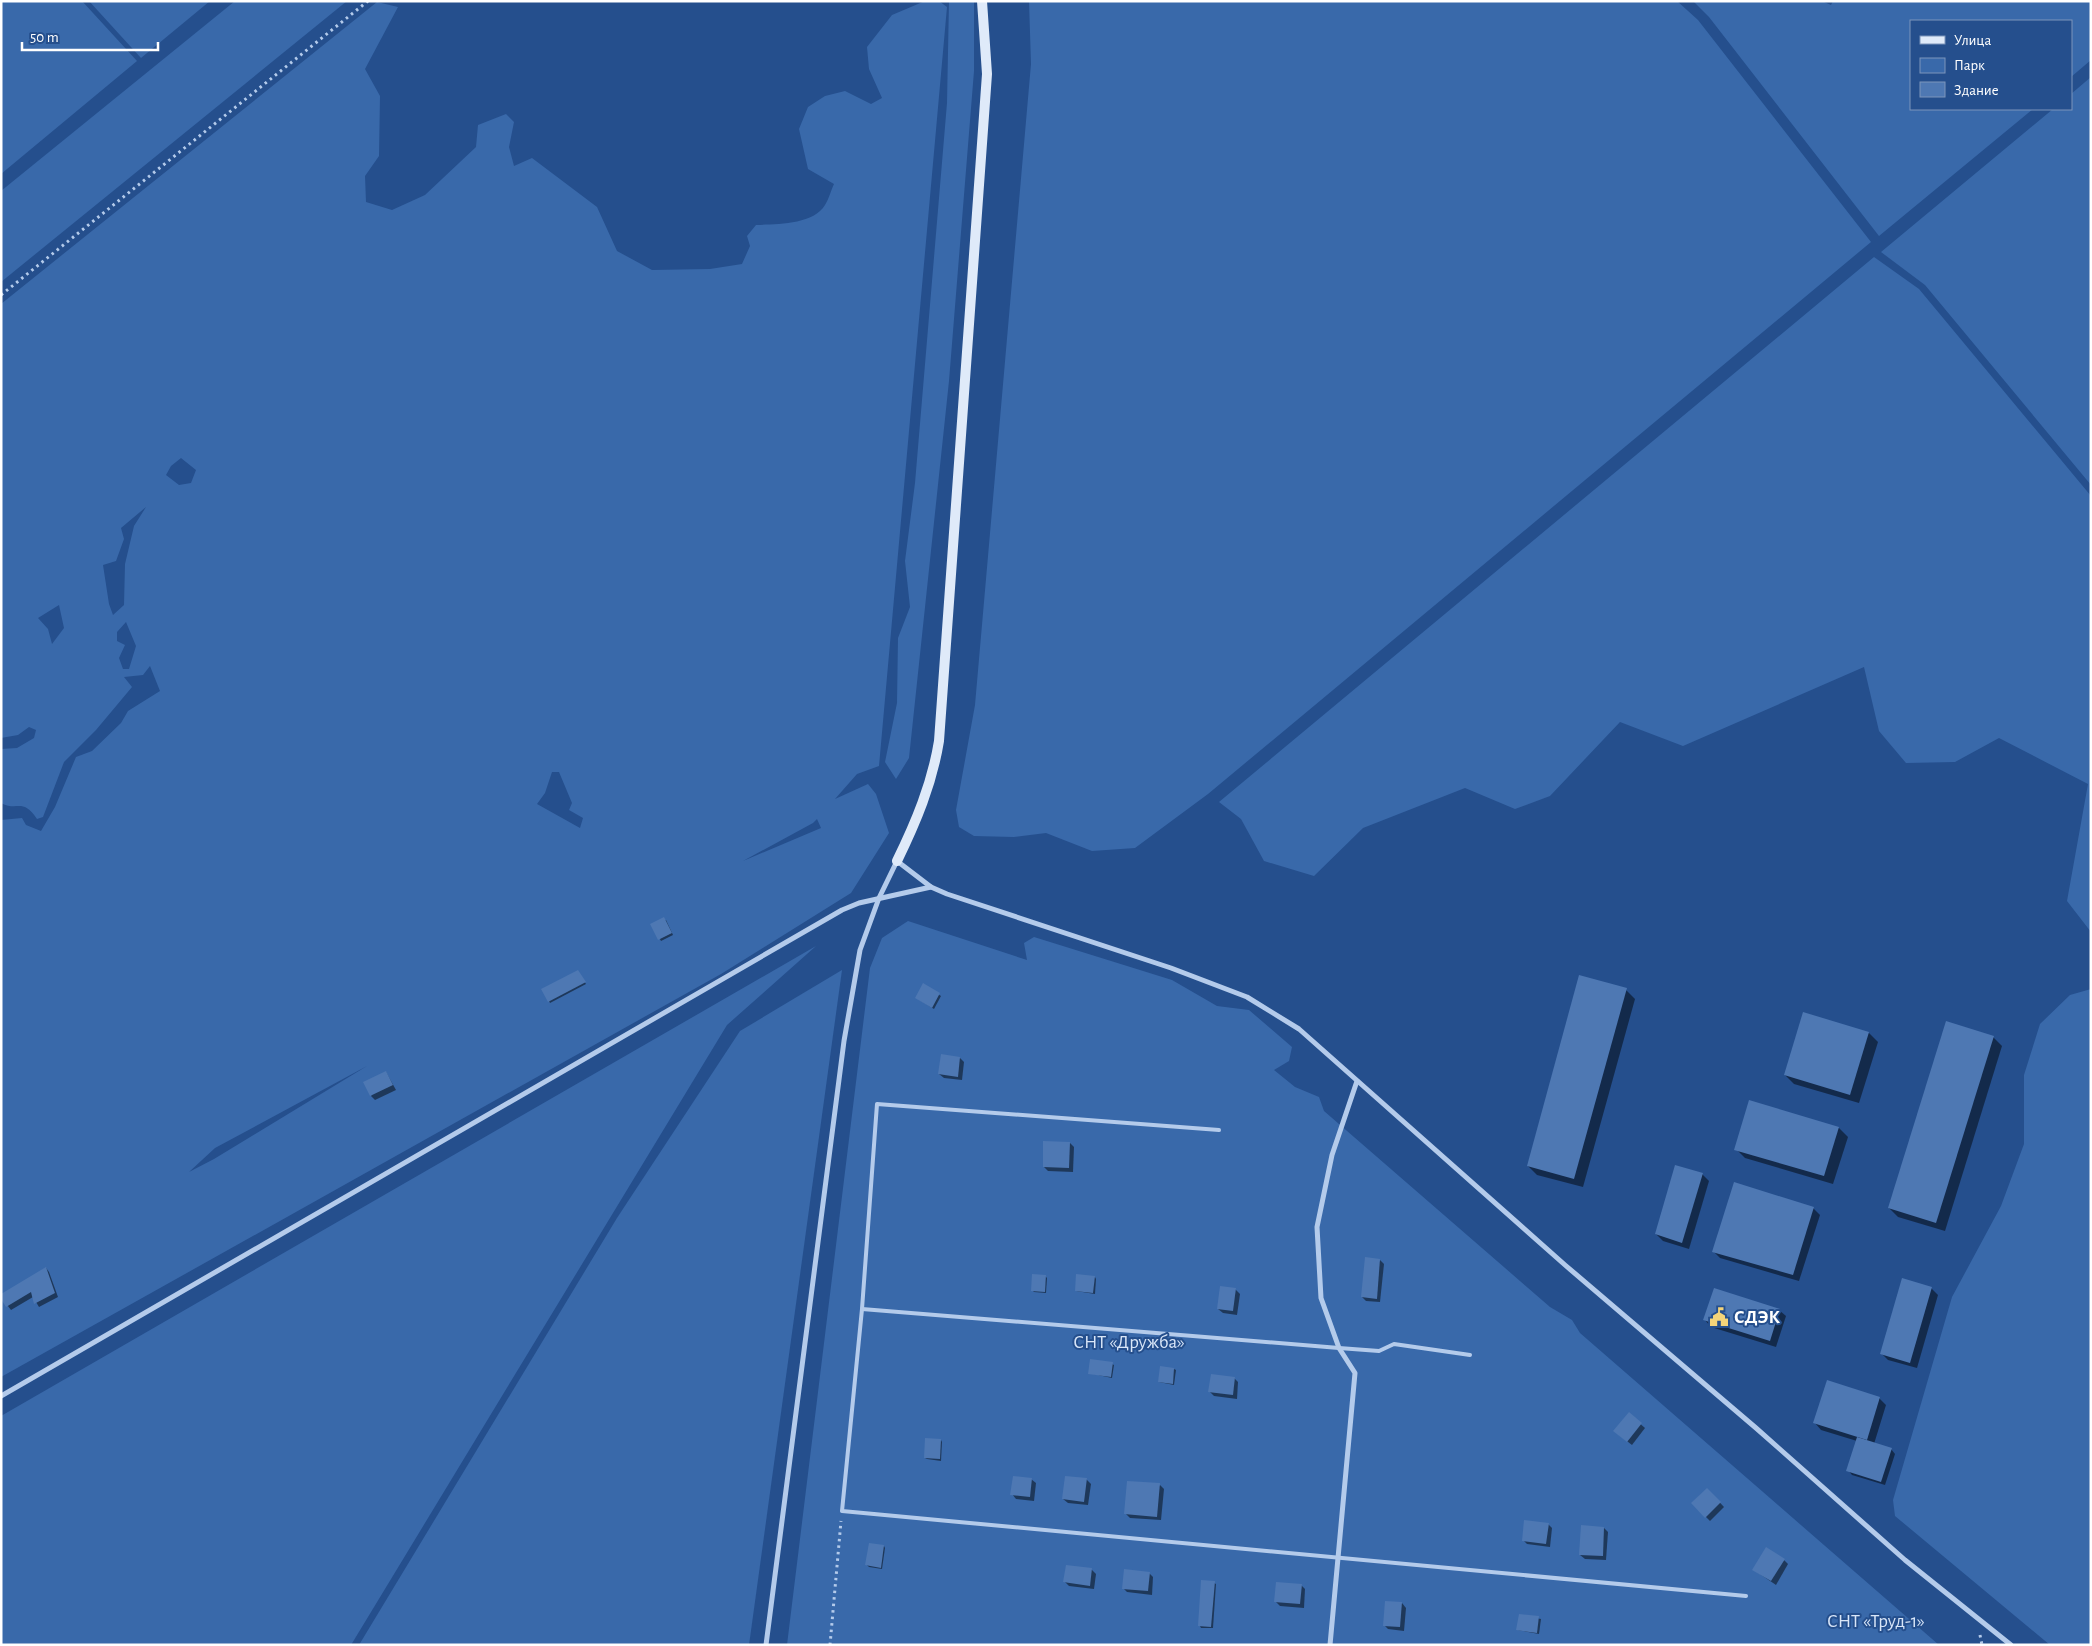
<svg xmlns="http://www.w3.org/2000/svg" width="2092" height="1646" viewBox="0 0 2092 1646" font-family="'Alegreya Sans',sans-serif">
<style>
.green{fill:#3969aa;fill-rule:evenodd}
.shadow{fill:#0007}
.building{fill:#4e78b3}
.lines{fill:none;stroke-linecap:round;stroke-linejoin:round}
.path{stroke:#b4cbeb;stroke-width:3;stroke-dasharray:2.5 4;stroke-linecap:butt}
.lane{stroke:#b4cbeb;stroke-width:4}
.street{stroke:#b4cbeb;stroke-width:5}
.secondary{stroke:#dfeaf9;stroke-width:10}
.labels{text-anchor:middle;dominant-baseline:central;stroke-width:4;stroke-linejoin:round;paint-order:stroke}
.poi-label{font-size:19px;font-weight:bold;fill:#fff;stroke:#254f8d;text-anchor:start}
.park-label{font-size:19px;fill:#d9e6f8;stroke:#254f8d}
</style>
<rect width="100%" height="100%" fill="#254f8d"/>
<!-- green -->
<g class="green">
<polygon points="1,1 82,1 137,61 1,174"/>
<polygon points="89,1 210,1 141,58"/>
<polygon points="235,1 347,1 1,282 1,191"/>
<path d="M925 1H939L947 7 879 766 857 774 835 799 868 784 876 794 889 833 851 893 721 974 1 1377V820L22 818 26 825 41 831 55 807 76 757 92 751 121 723 128 711 160 691 150 666 143 675 124 677 132 687 96 730 64 762 43 817 37 819C22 797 18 812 1 803V749L17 748 34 738 36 730 29 727 18 735 1 738V304L377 2 398 7 365 69 380 96 379 156 365 176 366 202 392 210 425 195 476 147 478 125 506 114 514 122 509 147 514 166 532 158 597 207 617 251 652 270 710 269 742 264 750 246 747 236 756 225C776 224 813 225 825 205 829 199 831 190 834 184L808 169 799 129 808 107 825 96 845 91 871 104 882 98 869 69 867 47 892 15ZM181 458 196 470 191 483 179 485 166 475 171 466ZM146 507 134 526 125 564 124 605 113 615 109 604 103 565 116 561 124 539 121 528ZM59 605 64 628 52 644 48 629 38 618ZM126 622 136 646 129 669H123L119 658 125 645 117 641V632ZM552 772H559L572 803 569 810 583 818 580 828 537 804 545 793ZM817 819 821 828 743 861 813 823ZM367 1066 214 1159 189 1172 215 1148Z"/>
<polygon points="949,1 974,1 974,71 949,381 909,758 896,779 885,762 897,703 898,638 910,607 905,561 915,483 947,103"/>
<polygon points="1029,1 1677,1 1698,20 1871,242 1208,794 1135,848 1092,851 1046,833 1014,837 974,836 959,827 956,810 975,705 1031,64"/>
<polygon points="1693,1 1822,1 1831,5 1833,1 2091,1 2091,60 2071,77 2071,21 1911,21 1911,109 2033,109 1879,236 1709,17"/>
<polygon points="2091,77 2091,485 1925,285 1881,252 2053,109 2071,109 2071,94"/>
<polygon points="1874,257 1919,289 2091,496 2091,932 2067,901 2088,784 1999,738 1955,762 1906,763 1879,731 1864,667 1683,746 1620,722 1550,796 1515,809 1465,788 1363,828 1314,876 1264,861 1241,819 1219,802"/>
<polygon points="908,921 1027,960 1024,943 1034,937 1172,980 1217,1006 1249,1010 1292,1047 1289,1061 1274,1070 1295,1087 1319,1097 1324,1111 1550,1307 1572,1320 1580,1333 1939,1645 787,1645 870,968 882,938"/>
<polygon points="816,946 727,1025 351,1645 1,1645 1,1416"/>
<polygon points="842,970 749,1645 359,1645 617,1218 740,1031"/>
<polygon points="2091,989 2091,1645 2050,1645 1895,1516 1893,1500 1952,1297 2001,1206 2024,1144 2024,1075 2040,1024 2070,995"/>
</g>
<!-- shadow -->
<g class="shadow">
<polygon points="666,920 673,935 661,941 652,925"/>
<polygon points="579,973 586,984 550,1003 549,1001"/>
<polygon points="923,985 941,996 934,1009 918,999"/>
<polygon points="1626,990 1635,999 1583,1187 1537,1175 1528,1166"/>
<polygon points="1869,1033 1878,1042 1859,1103 1794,1084 1785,1075"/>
<polygon points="1993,1037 2002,1046 1945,1231 1898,1217 1889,1208"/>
<polygon points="960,1058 964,1062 962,1080 944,1078 939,1074"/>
<polygon points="386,1072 396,1090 375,1100 371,1096"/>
<polygon points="1839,1128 1848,1137 1833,1184 1745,1158 1736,1149"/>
<polygon points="1070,1143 1074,1147 1073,1172 1048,1171 1044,1167"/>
<polygon points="1702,1174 1709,1181 1689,1249 1663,1241 1656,1234"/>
<polygon points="1813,1208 1820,1215 1799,1281 1720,1258 1713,1251"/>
<polygon points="1380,1260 1384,1264 1380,1302 1366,1301 1362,1297"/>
<polygon points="46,1268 49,1272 58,1297 39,1307 33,1297 11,1310 1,1297"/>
<polygon points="1045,1276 1047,1278 1046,1293 1034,1292 1033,1291"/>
<polygon points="1095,1277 1096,1279 1095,1294 1076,1291"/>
<polygon points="1931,1288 1938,1295 1917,1368 1888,1360 1881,1353"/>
<polygon points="1235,1289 1240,1294 1237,1315 1223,1313 1218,1309"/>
<polygon points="1779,1310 1786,1316 1776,1347 1711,1327 1705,1320"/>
<polygon points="1112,1364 1114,1365 1112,1378 1089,1373"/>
<polygon points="1174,1369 1176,1370 1174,1385 1159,1382"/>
<polygon points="1234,1378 1238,1382 1237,1399 1214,1396 1210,1392"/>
<polygon points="1879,1398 1886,1405 1874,1444 1891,1449 1895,1454 1885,1485 1852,1475 1848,1470 1857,1441 1821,1430 1815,1423"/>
<polygon points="1629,1414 1645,1428 1632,1445 1619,1435"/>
<polygon points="941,1440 942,1442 941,1461 927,1459 925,1458"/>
<polygon points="1031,1479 1036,1483 1034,1501 1016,1499 1012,1494"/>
<polygon points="1086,1479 1091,1484 1088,1505 1068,1503 1063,1499"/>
<polygon points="1160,1485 1164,1489 1161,1520 1130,1518 1126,1514"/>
<polygon points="1707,1489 1724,1507 1710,1521 1692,1503"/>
<polygon points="1548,1524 1552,1528 1550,1547 1527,1544 1523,1540"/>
<polygon points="1604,1528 1608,1532 1606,1560 1585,1559 1580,1555"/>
<polygon points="884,1546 885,1548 882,1569 869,1567 867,1565"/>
<polygon points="1784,1560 1788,1564 1776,1585 1754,1570"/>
<polygon points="1067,1566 1092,1570 1096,1574 1094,1589 1069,1586 1065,1582"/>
<polygon points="1149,1573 1153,1577 1152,1595 1127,1592 1123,1588"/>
<polygon points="1214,1583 1216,1584 1213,1628 1201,1628 1200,1626"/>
<polygon points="1301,1585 1305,1589 1304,1608 1280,1606 1276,1602"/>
<polygon points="1402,1603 1406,1608 1404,1631 1388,1629 1384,1625"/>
<polygon points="1520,1615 1541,1619 1539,1634 1518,1630"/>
</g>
<!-- building -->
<g class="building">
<polygon points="664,917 672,933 658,940 650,924"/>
<polygon points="578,970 586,982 548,1002 541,989"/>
<polygon points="1579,975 1627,988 1574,1179 1527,1166"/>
<polygon points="923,983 940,993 932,1008 915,998"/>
<polygon points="1803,1012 1869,1032 1850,1095 1784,1075"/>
<polygon points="1946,1021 1994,1036 1936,1223 1888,1208"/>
<polygon points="941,1054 960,1057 958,1077 938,1074"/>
<polygon points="386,1071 393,1085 370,1096 363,1082"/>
<polygon points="1749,1100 1839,1127 1824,1176 1734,1150"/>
<polygon points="1043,1141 1070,1142 1069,1168 1043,1167"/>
<polygon points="1675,1165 1703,1173 1682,1243 1655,1234"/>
<polygon points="1734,1182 1814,1207 1793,1275 1712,1252"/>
<polygon points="1365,1257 1380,1259 1377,1299 1361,1297"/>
<polygon points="46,1267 55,1293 34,1304 31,1292 6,1307 1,1299 1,1294"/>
<polygon points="1032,1274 1046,1275 1045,1292 1031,1291"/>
<polygon points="1076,1274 1095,1276 1093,1293 1075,1291"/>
<polygon points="1902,1278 1932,1287 1910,1363 1880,1354"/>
<polygon points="1220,1286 1236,1288 1233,1311 1217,1309"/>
<polygon points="1714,1288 1780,1309 1770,1341 1703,1320"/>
<polygon points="1090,1359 1113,1362 1111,1377 1088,1374"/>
<polygon points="1160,1366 1174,1368 1173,1384 1158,1382"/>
<polygon points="1211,1374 1235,1377 1233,1395 1208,1392"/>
<polygon points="1827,1380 1880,1397 1867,1440 1813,1423"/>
<polygon points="1629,1412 1642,1423 1627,1442 1613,1431"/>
<polygon points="1857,1437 1892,1448 1881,1482 1846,1471"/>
<polygon points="925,1438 941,1439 940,1459 924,1458"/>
<polygon points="1013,1476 1032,1478 1030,1497 1010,1495"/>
<polygon points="1065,1476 1087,1478 1084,1502 1062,1499"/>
<polygon points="1127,1481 1160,1483 1157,1517 1124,1514"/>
<polygon points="1707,1488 1721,1502 1705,1518 1691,1503"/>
<polygon points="1524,1520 1549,1523 1546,1544 1522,1541"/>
<polygon points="1581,1525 1604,1527 1603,1556 1579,1555"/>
<polygon points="869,1543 884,1545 881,1568 865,1565"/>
<polygon points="1766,1547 1785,1559 1771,1581 1752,1570"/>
<polygon points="1066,1565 1092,1568 1090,1586 1063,1582"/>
<polygon points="1124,1569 1150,1572 1148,1591 1122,1589"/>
<polygon points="1201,1580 1215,1581 1211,1627 1198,1626"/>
<polygon points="1276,1582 1302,1584 1300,1604 1274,1602"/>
<polygon points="1385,1601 1402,1602 1400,1627 1383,1626"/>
<polygon points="1519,1614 1539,1616 1537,1633 1516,1630"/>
</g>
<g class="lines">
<!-- path -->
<g class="path">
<polyline points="1,295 368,1"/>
<polyline points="1980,1635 1982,1645"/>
<polyline points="830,1645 841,1521"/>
</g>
<!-- lane -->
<g class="lane">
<polyline points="1219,1130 877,1104 862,1309 842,1511 1746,1596"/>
<polyline points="862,1309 1339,1348 1379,1351 1394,1344 1470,1355"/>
</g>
<!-- street -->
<g class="street">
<polyline points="1,1396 842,910 859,903 931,887"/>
<polyline points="766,1645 844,1041 860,950 879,898 897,861 931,887 947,894 1171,968 1247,997 1299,1029 1565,1265 1756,1428 1905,1560 2011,1645"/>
<polyline points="1330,1645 1355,1373 1339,1348 1321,1298 1317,1227 1332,1155 1357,1081"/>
</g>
<!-- secondary -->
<path class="secondary" d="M897 861C916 822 932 784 939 741L987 74 982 1"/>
</g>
<!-- icons -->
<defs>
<g id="civic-bare" transform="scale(1.5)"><path d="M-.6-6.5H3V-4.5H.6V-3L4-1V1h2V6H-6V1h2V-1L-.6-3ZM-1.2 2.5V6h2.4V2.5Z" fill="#f4d479" stroke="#254f8d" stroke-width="2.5" paint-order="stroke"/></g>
</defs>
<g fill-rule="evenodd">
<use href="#civic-bare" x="1719" y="1317"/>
</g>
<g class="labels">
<!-- poi labels -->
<g class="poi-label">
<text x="1734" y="1317">СДЭК</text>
</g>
<!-- park labels -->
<g class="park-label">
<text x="1129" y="1342">СНТ «Дружба»</text>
<text x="1876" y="1621">СНТ «Труд-1»</text>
</g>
</g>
<!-- border -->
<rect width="2092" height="1646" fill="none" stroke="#ffffff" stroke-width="5"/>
<!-- legend -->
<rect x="1910" y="20" width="162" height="90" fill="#254f8d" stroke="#7c95bb"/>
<rect x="1920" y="36" width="25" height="8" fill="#dfeaf9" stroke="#7c95bb"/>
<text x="1954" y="45" font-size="15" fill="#ffffff">Улица</text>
<rect x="1920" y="58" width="25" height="15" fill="#3969aa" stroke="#7c95bb"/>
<text x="1954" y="70" font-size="15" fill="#ffffff">Парк</text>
<rect x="1920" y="82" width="25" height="15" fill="#4e78b3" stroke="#7c95bb"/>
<text x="1954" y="95" font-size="15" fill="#ffffff">Здание</text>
<!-- scale -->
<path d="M22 42v8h136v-8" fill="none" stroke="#ffffff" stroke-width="2.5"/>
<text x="30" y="42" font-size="15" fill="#ffffff" stroke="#254f8d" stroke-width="4" paint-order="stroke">50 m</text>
</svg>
